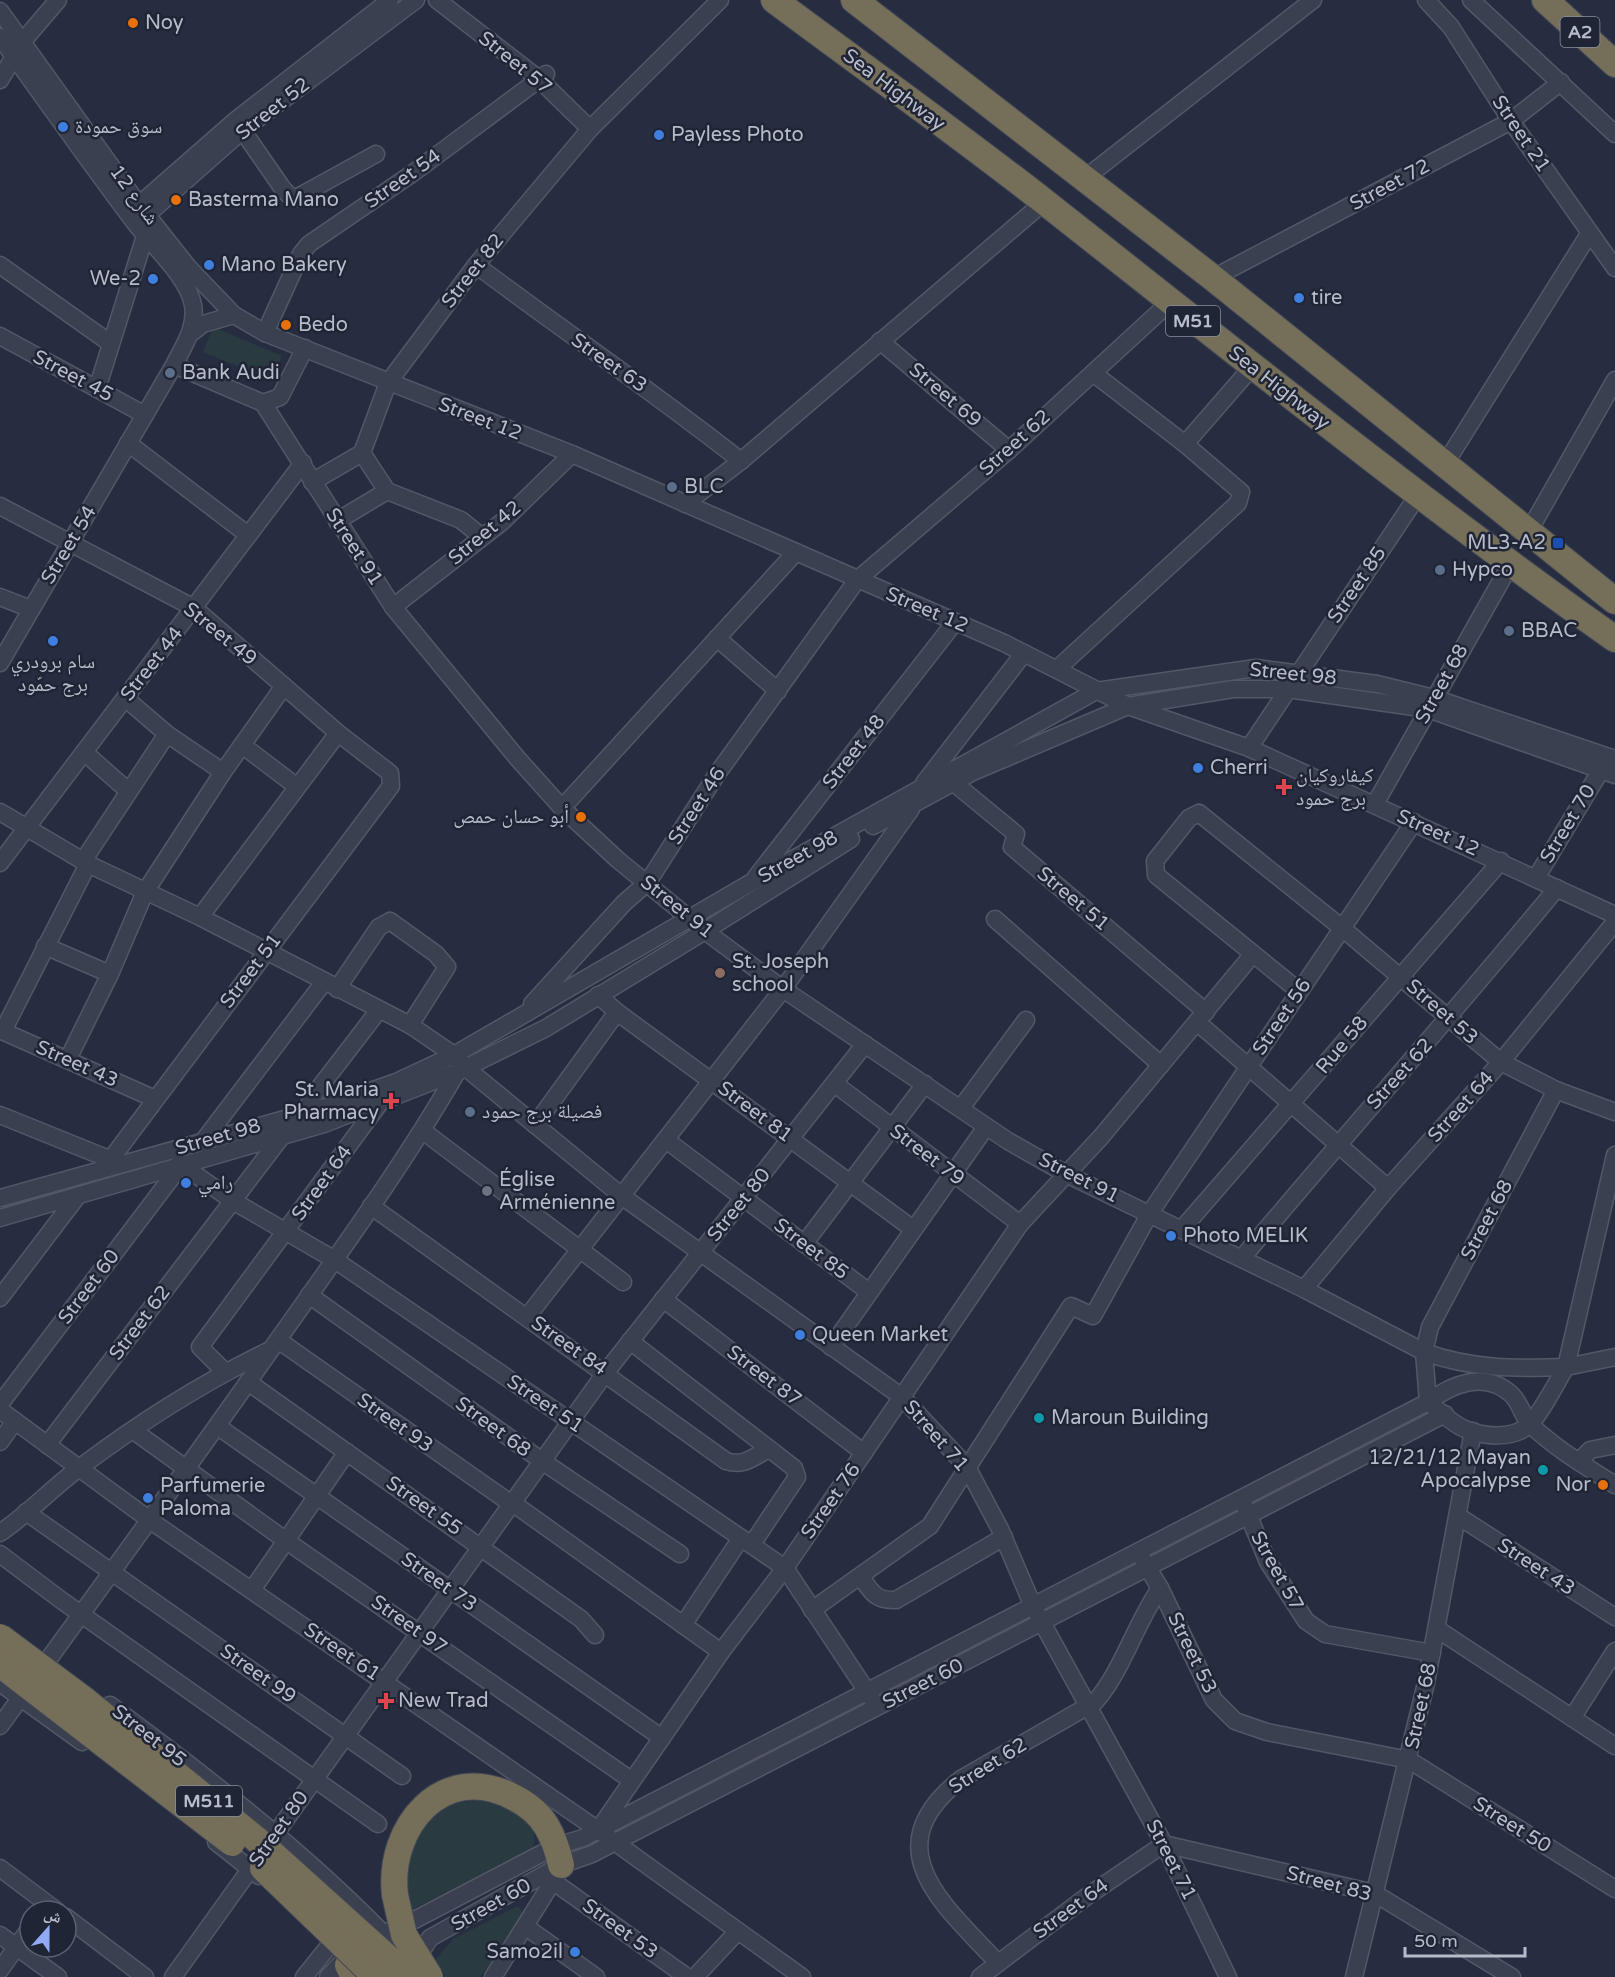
<svg xmlns="http://www.w3.org/2000/svg" width="1615" height="1977" viewBox="0 0 1615 1977" font-family="'Varela Round','Noto Naskh Arabic',sans-serif">
<style>
.green{fill:#293a41}
.lines{fill:none;stroke-linecap:round;stroke-linejoin:round}
.minor-casing{stroke:#535867;stroke-width:19}
.highway-casing{stroke:#434857;stroke-width:28}
.minor{stroke:#3b4050;stroke-width:16}
.highway{stroke:#756e58;stroke-width:26}
.highway-bridge-casing{stroke:#434857;stroke-width:28;stroke-linecap:butt}
.highway-bridge{stroke:#756e58;stroke-width:26}
.food-dot{fill:#e8710a;stroke:#202535;stroke-width:2}
.shop-dot{fill:#3f7fe0;stroke:#202535;stroke-width:2}
.service-dot{fill:#5c6f8a;stroke:#202535;stroke-width:2}
.transit-dot{fill:#1a4fb4;stroke:#202535;stroke-width:2}
.health-dot{fill:#e0444e;stroke:#202535;stroke-width:2}
.education-dot{fill:#8d6e63;stroke:#202535;stroke-width:2}
.worship-dot{fill:#6b7280;stroke:#202535;stroke-width:2}
.culture-dot{fill:#0f9aa8;stroke:#202535;stroke-width:2}
.labels{text-anchor:middle;dominant-baseline:central;stroke-width:5;stroke-linejoin:round;paint-order:stroke}
.shield{fill:#202535;stroke:#8a8f9d;stroke-width:1.5}
.shield-label{font-size:18px;font-weight:bold;fill:#b7bcca}
.poi-label{font-size:20px;fill:#b7bcca;stroke:#202535;text-anchor:start}
.street-label{font-size:20px;fill:#b7bcca;stroke:#202535}
</style>
<rect width="100%" height="100%" fill="#272d40"/>
<!-- green -->
<g class="green">
<polygon points="213,327 282,356 271,380 203,352"/>
<path d="M483 1800C505 1807 545 1818 532 1849L405 1913 407 1848 437 1811 458 1802Z"/>
<polygon points="518,1906 524,1913 524,1920 480,1977 445,1977 435,1960 453,1939"/>
</g>
<g class="lines">
<!-- minor casing -->
<g class="minor-casing">
<g id="minor">
<polyline points="437,0 539,79 590,129"/>
<polyline points="1426,0 1451,27 1511,121 1615,268"/>
<polyline points="1471,0 1615,134"/>
<polyline points="0,11 139,205 188,267 234,315 265,333 572,454 1004,643 1128,706 1249,748 1615,915"/>
<path d="M0 37C45 99 89 162 135 223 153 246 188 277 193 305 197 327 183 347 174 365L0 663"/>
<polyline points="0,80 23,41 58,0"/>
<polyline points="236,121 283,189 289,195 296,198 376,154"/>
<polyline points="1084,179 1313,0"/>
<polyline points="131,212 236,120 390,0"/>
<polyline points="139,222 243,130 416,0"/>
<polyline points="0,265 110,343"/>
<path d="M476 265C564 331 655 393 741 461"/>
<polyline points="1213,278 1511,121 1561,82"/>
<polyline points="265,333 301,254 309,244 413,173 546,74"/>
<polyline points="190,334 203,324 234,315"/>
<polyline points="0,336 145,415"/>
<polyline points="880,341 1009,450"/>
<polyline points="174,365 263,403 280,397 305,348"/>
<polyline points="97,389 145,236"/>
<path d="M263 403 393 607 518 759 562 808 618 860 705 931 783 989 1008 1141 1066 1174 1304 1289 1424 1352 1428 1402C1439 1410 1452 1424 1465 1429 1484 1437 1512 1439 1528 1426 1541 1414 1556 1383 1566 1367L1615 1357"/>
<polyline points="128,443 248,535"/>
<polyline points="1185,444 1252,367"/>
<polyline points="1445,464 1589,234"/>
<polyline points="312,482 362,453"/>
<polyline points="685,504 741,461 1044,202"/>
<polyline points="0,506 194,608 338,733 390,773 391,786 105,1167"/>
<polyline points="337,521 387,491"/>
<polyline points="1529,531 1615,380"/>
<polyline points="482,537 461,520 387,491 362,453 388,383 476,265 590,129 720,0"/>
<polyline points="0,597 31,609"/>
<polyline points="393,607 502,522 572,454"/>
<polyline points="717,638 778,691"/>
<polyline points="1057,669 1238,503 1241,492 1185,444 1093,373"/>
<polyline points="125,698 167,734 223,772"/>
<polyline points="242,745 296,786"/>
<polyline points="1249,748 1418,495"/>
<polyline points="84,752 127,790"/>
<polyline points="924,783 1024,653"/>
<polyline points="954,783 1016,834 1012,847 1206,1012"/>
<polyline points="1375,804 1510,565"/>
<polyline points="562,808 796,552"/>
<polyline points="0,812 88,864 200,917 410,1025 454,1055 466,1068 623,1197 902,1397 967,1467 1000,1529 1033,1606 1164,1844 1228,1977"/>
<polyline points="873,826 973,772 1128,706 1233,689 1288,689 1428,709 1615,775"/>
<polyline points="83,861 167,734"/>
<polyline points="0,863 303,463"/>
<polyline points="756,877 955,622"/>
<polyline points="1536,878 1601,770"/>
<polyline points="200,917 338,733"/>
<polyline points="995,919 1161,1065"/>
<polyline points="45,946 110,974"/>
<polyline points="337,989 379,927 390,921 436,954 447,967 410,1025"/>
<polyline points="1299,991 1156,875 1155,861 1189,818 1199,813 1342,928 1501,1062 1556,1090 1615,1112"/>
<polyline points="598,995 617,1012 913,1229"/>
<polyline points="532,1004 624,903 648,882 717,774 857,580 1009,450 1169,303"/>
<polyline points="1197,1022 1388,1188"/>
<polyline points="0,1030 155,1099"/>
<polyline points="3,1031 88,864"/>
<polyline points="68,1059 110,974 145,892 223,772 284,686"/>
<polyline points="835,1084 1020,1224"/>
<path d="M1556 1090 1430 1327 1424 1352C1471 1369 1517 1369 1566 1367L1615 1155"/>
<polyline points="961,1108 1026,1020"/>
<polyline points="304,1113 316,1092 379,1010"/>
<polyline points="0,1115 109,1159"/>
<polyline points="535,1125 617,1012"/>
<polyline points="423,1131 623,1282"/>
<polyline points="666,1140 869,1292"/>
<polyline points="206,1144 204,1140 324,982"/>
<polyline points="179,1163 233,1201 335,1260 785,1568 872,1699"/>
<polyline points="0,1198 317,1110 396,1082 454,1055 752,882 1096,691 1256,668 1377,684 1434,698 1615,759"/>
<path d="M371 1206 726 1461C744 1467 753 1457 769 1449"/>
<polyline points="0,1218 324,1124 457,1072 546,1028 705,931 851,839"/>
<polyline points="1182,1229 1501,861"/>
<polyline points="804,1244 925,1084"/>
<path d="M1242 1258C1346 1134 1454 1013 1557 888"/>
<polyline points="1304,1289 1388,1188 1501,1062 1615,922"/>
<polyline points="309,1295 542,1461 680,1554"/>
<polyline points="0,1298 76,1198"/>
<polyline points="663,1299 864,1453"/>
<polyline points="527,1317 783,989 911,809"/>
<polyline points="278,1340 513,1505"/>
<polyline points="630,1341 794,1468 797,1477 752,1544"/>
<polyline points="831,1347 986,1127"/>
<polyline points="225,1372 200,1347 379,1104"/>
<polyline points="248,1382 581,1619 595,1635"/>
<polyline points="0,1404 178,1169"/>
<polyline points="0,1410 151,1521 598,1830 802,1977"/>
<polyline points="217,1426 662,1738"/>
<polyline points="134,1431 285,1540 631,1780"/>
<polyline points="0,1442 15,1421"/>
<polyline points="47,1445 282,1136"/>
<polyline points="1579,1462 1590,1450 1615,1445"/>
<polyline points="514,1504 721,1652"/>
<polyline points="1245,1507 1268,1562 1306,1621 1325,1634 1432,1653"/>
<polyline points="26,1512 402,1776"/>
<polyline points="1458,1516 1615,1617"/>
<path d="M0 1533C28 1514 51 1489 78 1469 136 1425 202 1383 268 1351"/>
<polyline points="0,1554 61,1600 378,1824"/>
<polyline points="1143,1560 1160,1588 1214,1700 1235,1721 1267,1732 1409,1760 1615,1889"/>
<path d="M861 1577C872 1593 876 1601 896 1600L1004 1537"/>
<polyline points="252,1590 347,1452"/>
<polyline points="812,1610 930,1526 1071,1306 1093,1316 1150,1213 1414,822"/>
<polyline points="683,1625 741,1538"/>
<polyline points="1437,1629 1615,1746"/>
<polyline points="0,1683 82,1742"/>
<path d="M110 1705C214 1782 324 1867 411 1963"/>
<polyline points="1572,1718 1615,1651"/>
<path d="M0 1726C91 1601 181 1477 270 1351 335 1259 401 1169 457 1072"/>
<polyline points="599,1829 721,1652 785,1568 1020,1224 1101,1137 1253,954"/>
<polyline points="216,1842 259,1876"/>
<polyline points="0,1868 57,1911"/>
<polyline points="554,1882 687,1977"/>
<polyline points="66,1917 145,1977"/>
<polyline points="526,1927 596,1977"/>
<path d="M384 1933 401 1927 556 1846 583 1838 1428 1402C1452 1384 1486 1370 1512 1395 1521 1404 1523 1419 1532 1426 1556 1449 1587 1467 1615 1485"/>
<polyline points="0,1935 58,1977"/>
<path d="M997 1962C943 1904 873 1848 961 1779L1095 1702C1121 1673 1136 1623 1160 1588"/>
<polyline points="413,1964 430,1938 561,1865 592,1854 1445,1414"/>
<polyline points="0,1970 30,1928"/>
<polyline points="173,1977 606,1372 865,1044"/>
<polyline points="304,1977 329,1946"/>
<polyline points="328,1977 344,1960"/>
<polyline points="493,1977 558,1873"/>
<polyline points="695,1977 738,1931"/>
<polyline points="980,1977 1086,1897 1164,1844 1374,1893 1512,1977"/>
<polyline points="1354,1977 1426,1683 1473,1431"/>
</g>
</g>
<!-- highway casing -->
<g class="highway-casing">
<g id="highway">
<path d="M774 0C865 68 957 133 1046 203 1234 351 1420 501 1615 639"/>
<polyline points="854,0 1213,278 1615,601"/>
<polyline points="1545,0 1615,64"/>
<path d="M395 1895C387 1827 443 1760 513 1797 527 1804 539 1813 547 1827 554 1839 558 1852 561 1865"/>
<polyline points="348,1965 354,1977"/>
</g>
</g>
<!-- minor -->
<use href="#minor" class="minor"/>
<!-- highway -->
<use href="#highway" class="highway"/>
<!-- highway-bridge casing -->
<g class="highway-bridge-casing">
<g id="highway-bridge">
<polyline points="0,1637 86,1701 256,1839 409,1977"/>
<polyline points="0,1664 232,1843"/>
<polyline points="263,1868 376,1977"/>
<polyline points="395,1895 404,1935 430,1977"/>
</g>
</g>
<!-- highway-bridge -->
<use href="#highway-bridge" class="highway-bridge"/>
</g>
<!-- markers -->
<g class="food-dot">
<circle cx="133" cy="23" r="6"/>
<circle cx="176" cy="200" r="6"/>
<circle cx="286" cy="325" r="6"/>
<circle cx="581" cy="817" r="6"/>
<circle cx="1603" cy="1485" r="6"/>
</g>
<g class="shop-dot">
<circle cx="63" cy="127" r="6"/>
<circle cx="659" cy="135" r="6"/>
<circle cx="209" cy="265" r="6"/>
<circle cx="153" cy="279" r="6"/>
<circle cx="1299" cy="298" r="6"/>
<circle cx="53" cy="641" r="6"/>
<circle cx="1198" cy="768" r="6"/>
<circle cx="186" cy="1183" r="6"/>
<circle cx="1171" cy="1236" r="6"/>
<circle cx="800" cy="1335" r="6"/>
<circle cx="148" cy="1498" r="6"/>
<circle cx="575" cy="1952" r="6"/>
</g>
<g class="service-dot">
<circle cx="170" cy="373" r="6"/>
<circle cx="672" cy="487" r="6"/>
<circle cx="1440" cy="570" r="6"/>
<circle cx="1509" cy="631" r="6"/>
<circle cx="470" cy="1112" r="6"/>
</g>
<rect class="transit-dot" x="1552" y="537" width="12" height="12" rx="3"/>
<g class="health-dot">
<path d="M1281 778h6v6h6v6h-6v6h-6v-6h-6v-6h6z"/>
<path d="M388 1092h6v6h6v6h-6v6h-6v-6h-6v-6h6z"/>
<path d="M383 1692h6v6h6v6h-6v6h-6v-6h-6v-6h6z"/>
</g>
<circle class="education-dot" cx="720" cy="973" r="6"/>
<circle class="worship-dot" cx="487" cy="1191" r="6"/>
<g class="culture-dot">
<circle cx="1039" cy="1418" r="6"/>
<circle cx="1543" cy="1470" r="6"/>
</g>
<g class="labels">
<!-- shield labels -->
<g class="shield">
<rect x="1560.5" y="17" width="39" height="30" rx="4.5"/>
<rect x="1166" y="306" width="54" height="30" rx="4.5"/>
<rect x="176" y="1786" width="66" height="30" rx="4.5"/>
</g>
<g class="shield-label">
<text x="1580" y="32">A2</text>
<text x="1193" y="321">M51</text>
<text x="209" y="1801">M511</text>
</g>
<!-- poi labels -->
<g class="poi-label">
<text x="145" y="23">Noy</text>
<text x="75" y="127">سوق حمودة</text>
<text x="671" y="135">Payless Photo</text>
<text x="188" y="200">Basterma Mano</text>
<text x="221" y="265">Mano Bakery</text>
<text x="141" y="279" text-anchor="end">We-2</text>
<text x="1311" y="298">tire</text>
<text x="298" y="325">Bedo</text>
<text x="182" y="373">Bank Audi</text>
<text x="684" y="487">BLC</text>
<text x="1546" y="543" text-anchor="end">ML3-A2</text>
<text x="1452" y="570">Hypco</text>
<text x="1521" y="631">BBAC</text>
<text x="53" y="662" text-anchor="middle">سام برودري<tspan x="53" dy="23">برج حمّود</tspan></text>
<text x="1210" y="768">Cherri</text>
<text x="1296" y="776">كيفاروكيان<tspan x="1296" dy="23">برج حمود</tspan></text>
<text x="569" y="817" text-anchor="end">أبو حسان حمص</text>
<text x="732" y="962">St. Joseph<tspan x="732" dy="23">school</tspan></text>
<text x="379" y="1090" text-anchor="end">St. Maria<tspan x="379" dy="23">Pharmacy</tspan></text>
<text x="482" y="1112">فصيلة برج حمود</text>
<text x="499" y="1180">Église<tspan x="499" dy="23">Arménienne</tspan></text>
<text x="198" y="1183">رامي</text>
<text x="1183" y="1236">Photo MELIK</text>
<text x="812" y="1335">Queen Market</text>
<text x="1051" y="1418">Maroun Building</text>
<text x="1531" y="1458" text-anchor="end">12/21/12 Mayan<tspan x="1531" dy="23">Apocalypse</tspan></text>
<text x="1591" y="1485" text-anchor="end">Nor</text>
<text x="160" y="1486">Parfumerie<tspan x="160" dy="23">Paloma</tspan></text>
<text x="398" y="1701">New Trad</text>
<text x="563" y="1952" text-anchor="end">Samo2il</text>
</g>
<!-- street labels -->
<g class="street-label">
<text transform="translate(515 63) rotate(39)">Street 57</text>
<text transform="translate(894 90) rotate(37)">Sea Highway</text>
<text transform="translate(273 109) rotate(-38)">Street 52</text>
<text transform="translate(1521 134) rotate(56)">Street 21</text>
<text transform="translate(403 179) rotate(-35)">Street 54</text>
<text transform="translate(1390 185) rotate(-28)">Street 72</text>
<text transform="translate(134 195) rotate(54)">شارع 12</text>
<text transform="translate(473 271) rotate(-52)">Street 82</text>
<text transform="translate(609 363) rotate(35)">Street 63</text>
<text transform="translate(73 376) rotate(28)">Street 45</text>
<text transform="translate(1279 388) rotate(38)">Sea Highway</text>
<text transform="translate(945 395) rotate(40)">Street 69</text>
<text transform="translate(480 419) rotate(21)">Street 12</text>
<text transform="translate(1015 443) rotate(-42)">Street 62</text>
<text transform="translate(485 533) rotate(-40)">Street 42</text>
<text transform="translate(69 545) rotate(-59)">Street 54</text>
<text transform="translate(354 547) rotate(57)">Street 91</text>
<text transform="translate(1357 585) rotate(-56)">Street 85</text>
<text transform="translate(927 610) rotate(23)">Street 12</text>
<text transform="translate(220 634) rotate(39)">Street 49</text>
<text transform="translate(152 664) rotate(-52)">Street 44</text>
<text transform="translate(1293 674) rotate(6)">Street 98</text>
<text transform="translate(1442 684) rotate(-61)">Street 68</text>
<text transform="translate(854 752) rotate(-52)">Street 48</text>
<text transform="translate(697 806) rotate(-57)">Street 46</text>
<text transform="translate(1568 824) rotate(-59)">Street 70</text>
<text transform="translate(1438 833) rotate(24)">Street 12</text>
<text transform="translate(798 857) rotate(-29)">Street 98</text>
<text transform="translate(1073 899) rotate(40)">Street 51</text>
<text transform="translate(677 907) rotate(39)">Street 91</text>
<text transform="translate(251 971) rotate(-53)">Street 51</text>
<text transform="translate(1442 1012) rotate(41)">Street 53</text>
<text transform="translate(1282 1017) rotate(-56)">Street 56</text>
<text transform="translate(1342 1045) rotate(-50)">Rue 58</text>
<text transform="translate(77 1064) rotate(24)">Street 43</text>
<text transform="translate(1400 1074) rotate(-48)">Street 62</text>
<text transform="translate(1461 1107) rotate(-48)">Street 64</text>
<text transform="translate(755 1112) rotate(37)">Street 81</text>
<text transform="translate(218 1137) rotate(-16)">Street 98</text>
<text transform="translate(927 1155) rotate(37)">Street 79</text>
<text transform="translate(1079 1178) rotate(27)">Street 91</text>
<text transform="translate(322 1183) rotate(-54)">Street 64</text>
<text transform="translate(739 1205) rotate(-51)">Street 80</text>
<text transform="translate(1487 1220) rotate(-62)">Street 68</text>
<text transform="translate(811 1249) rotate(37)">Street 85</text>
<text transform="translate(89 1287) rotate(-53)">Street 60</text>
<text transform="translate(140 1323) rotate(-53)">Street 62</text>
<text transform="translate(569 1346) rotate(35)">Street 84</text>
<text transform="translate(764 1376) rotate(37)">Street 87</text>
<text transform="translate(545 1404) rotate(34)">Street 51</text>
<text transform="translate(395 1423) rotate(35)">Street 93</text>
<text transform="translate(493 1427) rotate(36)">Street 68</text>
<text transform="translate(936 1436) rotate(49)">Street 71</text>
<text transform="translate(831 1501) rotate(-55)">Street 76</text>
<text transform="translate(424 1506) rotate(35)">Street 55</text>
<text transform="translate(1536 1567) rotate(33)">Street 43</text>
<text transform="translate(1277 1571) rotate(61)">Street 57</text>
<text transform="translate(439 1582) rotate(35)">Street 73</text>
<text transform="translate(409 1625) rotate(35)">Street 97</text>
<text transform="translate(342 1652) rotate(34)">Street 61</text>
<text transform="translate(1192 1653) rotate(64)">Street 53</text>
<text transform="translate(258 1674) rotate(35)">Street 99</text>
<text transform="translate(923 1684) rotate(-27)">Street 60</text>
<text transform="translate(1421 1706) rotate(-78)">Street 68</text>
<text transform="translate(149 1736) rotate(38)">Street 95</text>
<text transform="translate(988 1766) rotate(-32)">Street 62</text>
<text transform="translate(1512 1825) rotate(32)">Street 50</text>
<text transform="translate(279 1829) rotate(-55)">Street 80</text>
<text transform="translate(1171 1860) rotate(63)">Street 71</text>
<text transform="translate(1329 1884) rotate(15)">Street 83</text>
<text transform="translate(491 1905) rotate(-29)">Street 60</text>
<text transform="translate(1071 1909) rotate(-36)">Street 64</text>
<text transform="translate(620 1929) rotate(36)">Street 53</text>
</g>
</g>
<!-- north arrow -->
<g transform="translate(48 1929) rotate(21)"><circle r="28" fill="#202535" stroke="#5c6171" stroke-width="1.5"/>
<path d="M0-4.5L10 22L0 15L-10 22Z" fill="#92a9f4"/>
<text y="-9" font-size="16" font-weight="bold" text-anchor="middle" fill="#b7bcca">ش</text>
</g>
<!-- scale -->
<path d="M1405 1947v9h120v-9" fill="none" stroke="#b7bcca" stroke-width="3"/>
<text x="1414" y="1947" font-size="18" fill="#b7bcca" stroke="#202535" stroke-width="4.5" paint-order="stroke">50 m</text>
</svg>
